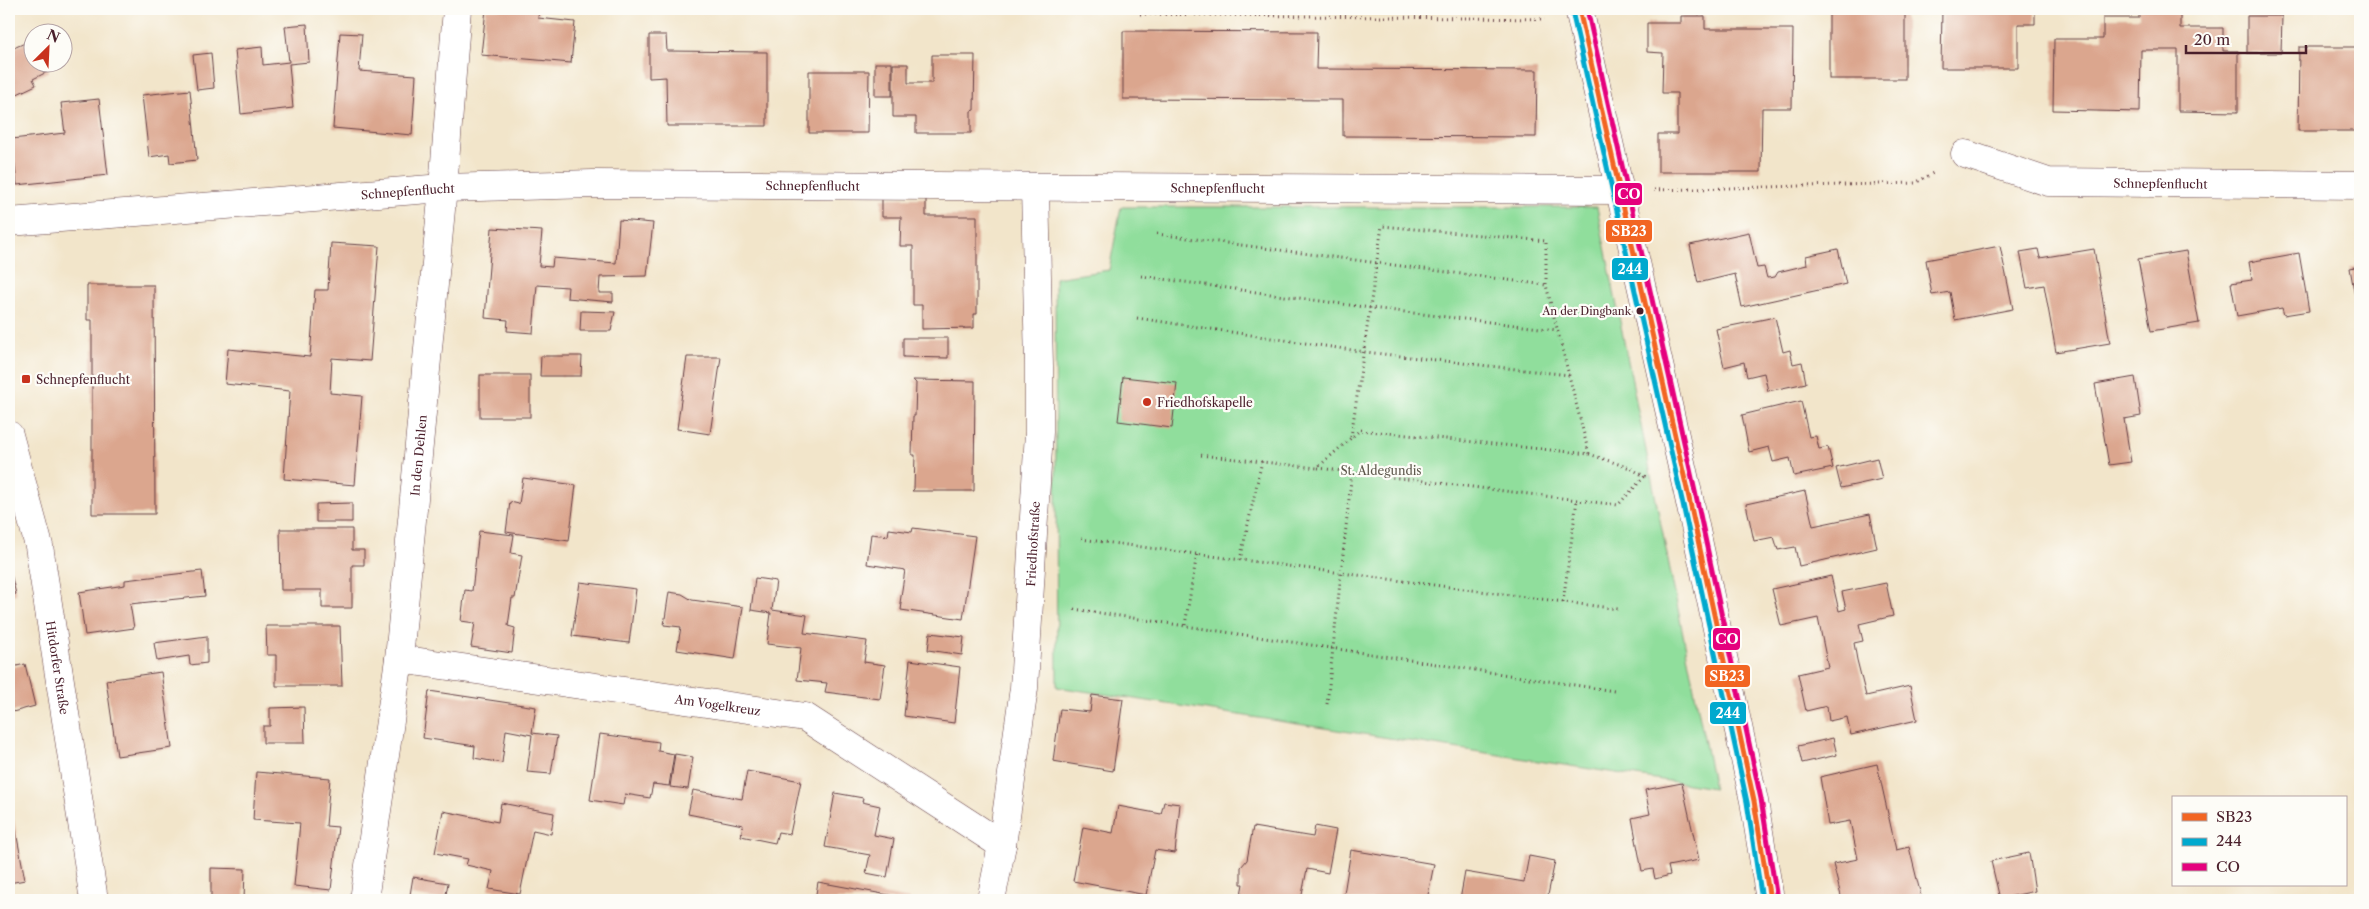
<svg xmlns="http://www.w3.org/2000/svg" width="2369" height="909" viewBox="0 0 2369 909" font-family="'Libre Caslon Text',serif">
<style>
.green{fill:#90de9c;stroke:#6d7e64}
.building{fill:#dba68e}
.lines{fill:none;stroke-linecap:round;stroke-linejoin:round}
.street-casing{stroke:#633d43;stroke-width:29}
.secondary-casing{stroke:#633d43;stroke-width:29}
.path{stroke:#633d43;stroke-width:3;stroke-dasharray:1 4;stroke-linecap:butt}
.street{stroke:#fff;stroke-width:28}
.secondary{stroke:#fff;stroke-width:28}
.bus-1-casing{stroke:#fdfcf7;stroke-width:9}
.bus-2-casing{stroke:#fdfcf7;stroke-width:9}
.bus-3-casing{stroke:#fdfcf7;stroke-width:9}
.bus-1{stroke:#f26522;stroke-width:5}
.bus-2{stroke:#00a9ce;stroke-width:5}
.bus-3{stroke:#e5007d;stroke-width:5}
.bus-dot{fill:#4a1f2b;stroke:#fdfcf7;stroke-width:2}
.poi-dot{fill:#c8321e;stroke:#fdfcf7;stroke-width:2}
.labels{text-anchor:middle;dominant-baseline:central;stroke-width:4.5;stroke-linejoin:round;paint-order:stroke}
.bus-label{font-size:11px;fill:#4a1f2b;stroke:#fdfcf7;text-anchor:end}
.street-label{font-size:12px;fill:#4a1f2b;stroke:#fdfcf7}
.poi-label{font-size:12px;fill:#4a1f2b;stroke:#fdfcf7;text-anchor:start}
.park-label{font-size:12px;fill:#5f584d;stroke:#fdfcf7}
.line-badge{stroke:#fdfcf7;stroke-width:2}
.badge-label{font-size:14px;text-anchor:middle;font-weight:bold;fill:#fff}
</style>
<rect width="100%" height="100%" fill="#fdfcf7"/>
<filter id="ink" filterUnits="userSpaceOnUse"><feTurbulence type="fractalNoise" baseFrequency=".02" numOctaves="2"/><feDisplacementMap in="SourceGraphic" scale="10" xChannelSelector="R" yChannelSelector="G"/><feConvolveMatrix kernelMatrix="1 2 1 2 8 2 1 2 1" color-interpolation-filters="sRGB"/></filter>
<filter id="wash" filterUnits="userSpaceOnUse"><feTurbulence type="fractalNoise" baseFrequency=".0096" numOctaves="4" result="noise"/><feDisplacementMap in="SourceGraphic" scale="20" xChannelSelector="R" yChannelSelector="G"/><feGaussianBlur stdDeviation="1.12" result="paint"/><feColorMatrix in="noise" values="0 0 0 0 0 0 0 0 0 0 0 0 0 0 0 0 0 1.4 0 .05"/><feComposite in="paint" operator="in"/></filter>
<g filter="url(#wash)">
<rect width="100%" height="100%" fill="#f2e5ca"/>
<!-- green -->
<polygon class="green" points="1121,207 1597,207 1714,788 1057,687 1055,278 1109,270"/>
<g id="blocks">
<!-- building -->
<g class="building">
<polygon points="486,9 539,9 538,18 575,22 571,63 481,55"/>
<rect x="1829" y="9" width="76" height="70"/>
<polygon points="1942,9 2035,9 2035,24 2018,24 2018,68 1941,68"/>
<polygon points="2139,9 2180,9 2180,28 2223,28 2223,51 2238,51 2238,112 2178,111 2178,50 2141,50 2140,112 2053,110 2054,39 2103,39 2103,18 2139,18"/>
<polygon points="1681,16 1705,16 1705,29 1793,29 1792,108 1762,108 1761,172 1658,172 1658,134 1677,134 1677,93 1662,93 1663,53 1647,52 1647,23 1681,23"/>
<polygon points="2247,16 2282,16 2281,53 2247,53"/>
<polygon points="307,24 309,62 289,64 293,108 241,114 235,50 262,47 263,65 289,62 285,26"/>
<polygon points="1123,31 1317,32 1316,69 1537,70 1536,137 1343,136 1343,100 1123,99"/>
<polygon points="340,33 362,34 359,71 416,75 412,135 333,128"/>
<polygon points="649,35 666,35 667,51 767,52 767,126 667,126 666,77 649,78"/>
<polygon points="32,40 32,62 45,62 49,71 33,79 36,85 9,98 9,50"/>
<polygon points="2299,47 2360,47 2360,131 2298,131"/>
<polygon points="211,53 214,88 197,90 193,55"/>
<polygon points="932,55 975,55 974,110 971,111 971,133 916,133 916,117 893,117 893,64 908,64 908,83 932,83"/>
<rect x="875" y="63" width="17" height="33"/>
<polygon points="809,71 869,71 868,133 809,133"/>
<polygon points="190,90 197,160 170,163 169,154 149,157 142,95"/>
<polygon points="99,99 108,175 17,185 12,139 65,133 61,103"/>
<polygon points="882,198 926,198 926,216 977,216 977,314 974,314 974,328 922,329 922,305 913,305 913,246 900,246 901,217 882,217"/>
<polygon points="619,220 653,223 647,276 600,277 599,293 613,293 613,302 567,298 568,287 537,285 533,333 507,331 508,320 485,318 492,228 542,231 539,266 552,267 553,258 616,263"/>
<polygon points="1749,232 1757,268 1764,267 1767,278 1775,277 1778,272 1807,265 1806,256 1838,249 1846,284 1742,307 1735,274 1698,283 1690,245"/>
<polygon points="331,243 379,246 370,361 332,358 330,393 362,396 355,485 284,479 290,391 225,384 228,349 310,357 315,290 328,290"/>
<polygon points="2000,246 2013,309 1955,320 1950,292 1932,295 1926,260"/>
<polygon points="2038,249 2040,258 2094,249 2110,343 2056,352 2044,285 2027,288 2020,252"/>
<polygon points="2186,251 2199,323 2151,331 2138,259"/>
<polygon points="2299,253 2309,311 2284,315 2282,308 2237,316 2231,283 2252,280 2249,262"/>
<polygon points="2360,266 2360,320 2359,320 2350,268"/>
<polygon points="87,285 154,285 155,514 92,514 92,320 87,320"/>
<polygon points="581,311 615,312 611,331 580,331"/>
<polygon points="1775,317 1783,352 1790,350 1793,364 1802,362 1806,383 1768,391 1764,373 1747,377 1744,362 1724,367 1716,329"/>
<polygon points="903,338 948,338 948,358 903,357"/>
<polygon points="541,356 582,356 581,376 540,376"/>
<polygon points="687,357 721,357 710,434 677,429"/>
<rect x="480" y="375" width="50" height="42"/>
<polygon points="1123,377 1177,383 1172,428 1118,421"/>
<polygon points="2135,377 2141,416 2124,419 2131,462 2109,465 2095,384"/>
<polygon points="913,380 975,381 974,491 912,491 914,489 915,455 912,455 913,416 915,416 916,383"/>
<polygon points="1801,401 1809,437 1816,436 1819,449 1828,447 1833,468 1794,476 1790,458 1773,462 1769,447 1749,452 1742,415"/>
<polygon points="1877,458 1882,479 1841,488 1836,468"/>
<polygon points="523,478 576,485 569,541 506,532 510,502 519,504"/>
<polygon points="1805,491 1813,526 1870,514 1877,548 1799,566 1795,547 1778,550 1774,537 1754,541 1746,504"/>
<polygon points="352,503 352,522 316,522 316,504"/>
<polygon points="913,528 975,536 963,619 901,610 902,603 900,603 905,570 867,564 871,534 888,536 889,529 912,532"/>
<polygon points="280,529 352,529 352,550 364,550 364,565 352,565 352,608 322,608 322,590 281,590"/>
<polygon points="479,531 514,535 511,553 522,555 515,598 512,598 508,626 515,628 512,653 471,647 475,623 461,621 465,590 472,591"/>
<polygon points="9,566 16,594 9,596"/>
<polygon points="202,571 205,596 130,604 134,628 85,635 79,592 125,585 125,580"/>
<polygon points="1831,576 1839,611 1846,609 1842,592 1886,583 1893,616 1859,624 1863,641 1854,643 1857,660 1866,696 1910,686 1917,720 1851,735 1847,717 1829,721 1827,706 1806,711 1798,674 1828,667 1818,618 1781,626 1772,589"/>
<polygon points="755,578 776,581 772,610 807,615 804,633 867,641 864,662 885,665 880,699 825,692 827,683 797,680 801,648 767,644 771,613 751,610"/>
<polygon points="580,582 636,589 629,643 572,636"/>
<polygon points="669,592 682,594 692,600 743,607 735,659 677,650 681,627 664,625"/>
<polygon points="266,626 340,626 342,686 276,686 276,655 267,655"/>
<polygon points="930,633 964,637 962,655 928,650"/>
<polygon points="207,636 207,663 190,665 189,656 157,661 154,643"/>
<polygon points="910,660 960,667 954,723 904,716"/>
<polygon points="25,664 35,706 9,713 9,668"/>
<polygon points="161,672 172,748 117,756 106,680"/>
<polygon points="429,691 536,707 532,733 557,736 551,774 527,772 532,735 506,730 502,763 474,758 475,746 423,738"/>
<polygon points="1092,695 1123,699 1113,771 1053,761 1060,709 1090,712"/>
<polygon points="304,707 305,743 263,743 263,726 270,726 270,708"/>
<polygon points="600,734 659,742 658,751 674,754 669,786 653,784 650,798 625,794 623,805 590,800"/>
<polygon points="1833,738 1837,755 1802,763 1798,746"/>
<polygon points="675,754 693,757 688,789 670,787"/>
<polygon points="1877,764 1896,850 1909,847 1921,896 1904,900 1842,900 1833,864 1858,859 1850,821 1828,825 1820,777"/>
<polygon points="747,771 801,781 790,834 778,832 775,843 741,836 743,825 688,814 693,790 742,799"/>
<polygon points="256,772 330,778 326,826 338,827 331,890 294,886 300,823 253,820"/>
<polygon points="1682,783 1699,860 1668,866 1670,875 1655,879 1653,869 1642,871 1632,818 1650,814 1645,790"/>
<polygon points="835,793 863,798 862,802 880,806 874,835 894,839 887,877 866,873 870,855 825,847"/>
<polygon points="9,794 25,880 9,883"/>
<polygon points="1164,802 1180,804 1175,853 1155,850 1146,895 1073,881 1083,827 1113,833 1118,806 1161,814"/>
<polygon points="501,803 554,813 551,834 533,830 520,894 489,889 493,871 466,865 468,859 435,853 443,811 498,822"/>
<polygon points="1315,826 1336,830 1328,873 1307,869 1301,900 1240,900 1243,884 1241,884 1241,867 1247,860 1253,827 1313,837"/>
<polygon points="1351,850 1434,864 1427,900 1343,900"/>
<polygon points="2029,853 2035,891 2000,899 1991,861"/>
<polygon points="1529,856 1555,861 1547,900 1460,900 1465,872 1524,882"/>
<polygon points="211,868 245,869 244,900 211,900"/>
<polygon points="413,877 448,883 445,900 410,895"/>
<polygon points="818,882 910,899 910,900 815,900"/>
</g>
</g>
</g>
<g filter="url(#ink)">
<use href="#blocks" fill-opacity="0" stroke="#633d43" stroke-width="1"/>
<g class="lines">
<!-- street casing -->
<g class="street-casing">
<g id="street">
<path id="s1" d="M1965 154 2048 182 2360 185"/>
<path id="s2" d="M9 222 443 188 593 184 1618 190"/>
<path id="s3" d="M9 435 39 546 94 900"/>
<path id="s4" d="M399 659 805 717 1002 845"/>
<path id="s5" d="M364 900 399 659 443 188 457 9"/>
<path id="s6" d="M991 900 1002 845 1024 688 1039 432V366L1035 187"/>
</g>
</g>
<!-- secondary casing -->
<g class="secondary-casing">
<polyline id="secondary" points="1579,9 1689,498 1754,801 1770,900"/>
</g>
<!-- path -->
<g class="path">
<polyline points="1140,14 1545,19"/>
<polyline points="1654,190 1915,183 1935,172"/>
<polyline points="1157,234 1546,285 1589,454 1360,430 1317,468 1200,455"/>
<polyline points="1141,276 1371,308 1557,330"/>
<polyline points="1137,318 1365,352 1569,375"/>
<polyline points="1351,437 1382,226 1546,241 1546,285"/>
<polyline points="1589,454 1630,468 1646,477"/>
<polyline points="1318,468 1618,505 1645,476"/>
<polyline points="1081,539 1618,609"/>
<polyline points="1240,560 1262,461"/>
<polyline points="1563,602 1577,500"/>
<polyline points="1074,609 1614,691"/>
<polyline points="1185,625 1197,554"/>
<polyline points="1327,704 1352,471"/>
</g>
<!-- street -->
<use href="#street" class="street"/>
<!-- secondary -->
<use href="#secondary" class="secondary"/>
<!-- bus-1 casing -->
<g class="bus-1-casing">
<polyline id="bus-1" points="1579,9 1689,498 1754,801 1770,900"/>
</g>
<!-- bus-2 casing -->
<g class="bus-2-casing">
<polyline id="bus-2" points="1572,11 1682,500 1747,802 1762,900"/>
</g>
<!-- bus-3 casing -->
<g class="bus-3-casing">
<polyline id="bus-3" points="1587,9 1696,496 1761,799 1777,899"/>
</g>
<!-- bus-1 -->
<use href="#bus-1" class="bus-1"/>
<!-- bus-2 -->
<use href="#bus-2" class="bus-2"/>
<!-- bus-3 -->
<use href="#bus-3" class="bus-3"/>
</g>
</g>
<!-- markers -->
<circle class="bus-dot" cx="1640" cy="311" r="4.5"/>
<g class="poi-dot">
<rect x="21" y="374" width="10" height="10" rx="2.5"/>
<circle cx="1147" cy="402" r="5"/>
</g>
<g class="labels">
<!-- bus labels -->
<g class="bus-label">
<text x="1631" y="311">An der Dingbank</text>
</g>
<!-- street labels -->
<g class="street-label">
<text stroke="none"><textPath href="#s1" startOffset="200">Schnepfenflucht</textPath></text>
<text stroke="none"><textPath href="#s2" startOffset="805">Schnepfenflucht</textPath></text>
<text stroke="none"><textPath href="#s2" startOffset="1210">Schnepfenflucht</textPath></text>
<text stroke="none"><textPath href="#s2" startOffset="400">Schnepfenflucht</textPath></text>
<text stroke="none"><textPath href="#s5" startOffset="448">In den Dehlen</textPath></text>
<text stroke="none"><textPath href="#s6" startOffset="359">Friedhofstraße</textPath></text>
<text stroke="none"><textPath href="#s3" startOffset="238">Hitdorfer Straße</textPath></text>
<text stroke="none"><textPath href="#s4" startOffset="322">Am Vogelkreuz</textPath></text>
</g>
<!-- poi labels -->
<g class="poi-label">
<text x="36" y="379">Schnepfenflucht</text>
<text x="1157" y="402">Friedhofskapelle</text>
</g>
<!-- park labels -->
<g class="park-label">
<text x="1381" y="470">St. Aldegundis</text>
</g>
</g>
<g class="line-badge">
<rect x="1614" y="182" width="29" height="24" rx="5" fill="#e5007d"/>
<rect x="1605" y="219" width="48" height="24" rx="5" fill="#f26522"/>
<rect x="1611" y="257" width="38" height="24" rx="5" fill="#00a9ce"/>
<rect x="1712" y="627" width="29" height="24" rx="5" fill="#e5007d"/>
<rect x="1704" y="664" width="47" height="24" rx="5" fill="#f26522"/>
<rect x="1709" y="701" width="38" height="24" rx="5" fill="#00a9ce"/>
</g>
<g class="badge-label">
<text x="1629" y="199">CO</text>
<text x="1629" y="236">SB23</text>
<text x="1630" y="274">244</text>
<text x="1727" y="644">CO</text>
<text x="1727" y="681">SB23</text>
<text x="1728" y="718">244</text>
</g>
<!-- margin -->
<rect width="2369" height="909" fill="none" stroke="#fdfcf7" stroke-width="30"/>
<!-- legend -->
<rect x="2172" y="796" width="175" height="90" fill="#fdfcf7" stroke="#b5a4a5"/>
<rect x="2182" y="813" width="25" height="8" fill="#f26522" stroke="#b5a4a5"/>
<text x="2216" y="822" font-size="15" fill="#4a1f2b">SB23</text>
<rect x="2182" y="838" width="25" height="8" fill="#00a9ce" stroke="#b5a4a5"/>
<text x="2216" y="846" font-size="15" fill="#4a1f2b">244</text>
<rect x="2182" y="863" width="25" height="8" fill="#e5007d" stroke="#b5a4a5"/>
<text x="2216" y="872" font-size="15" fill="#4a1f2b">CO</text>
<!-- north arrow -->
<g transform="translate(48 48) rotate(24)"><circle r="24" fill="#fdfcf7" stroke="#b5a4a5"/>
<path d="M0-4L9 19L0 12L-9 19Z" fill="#c8321e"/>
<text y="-8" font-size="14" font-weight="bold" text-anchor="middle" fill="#4a1f2b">N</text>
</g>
<!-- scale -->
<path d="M2186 45v8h120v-8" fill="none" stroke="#4a1f2b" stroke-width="2.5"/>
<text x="2194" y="45" font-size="15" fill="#4a1f2b" stroke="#fdfcf7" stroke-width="4" paint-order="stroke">20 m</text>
</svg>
